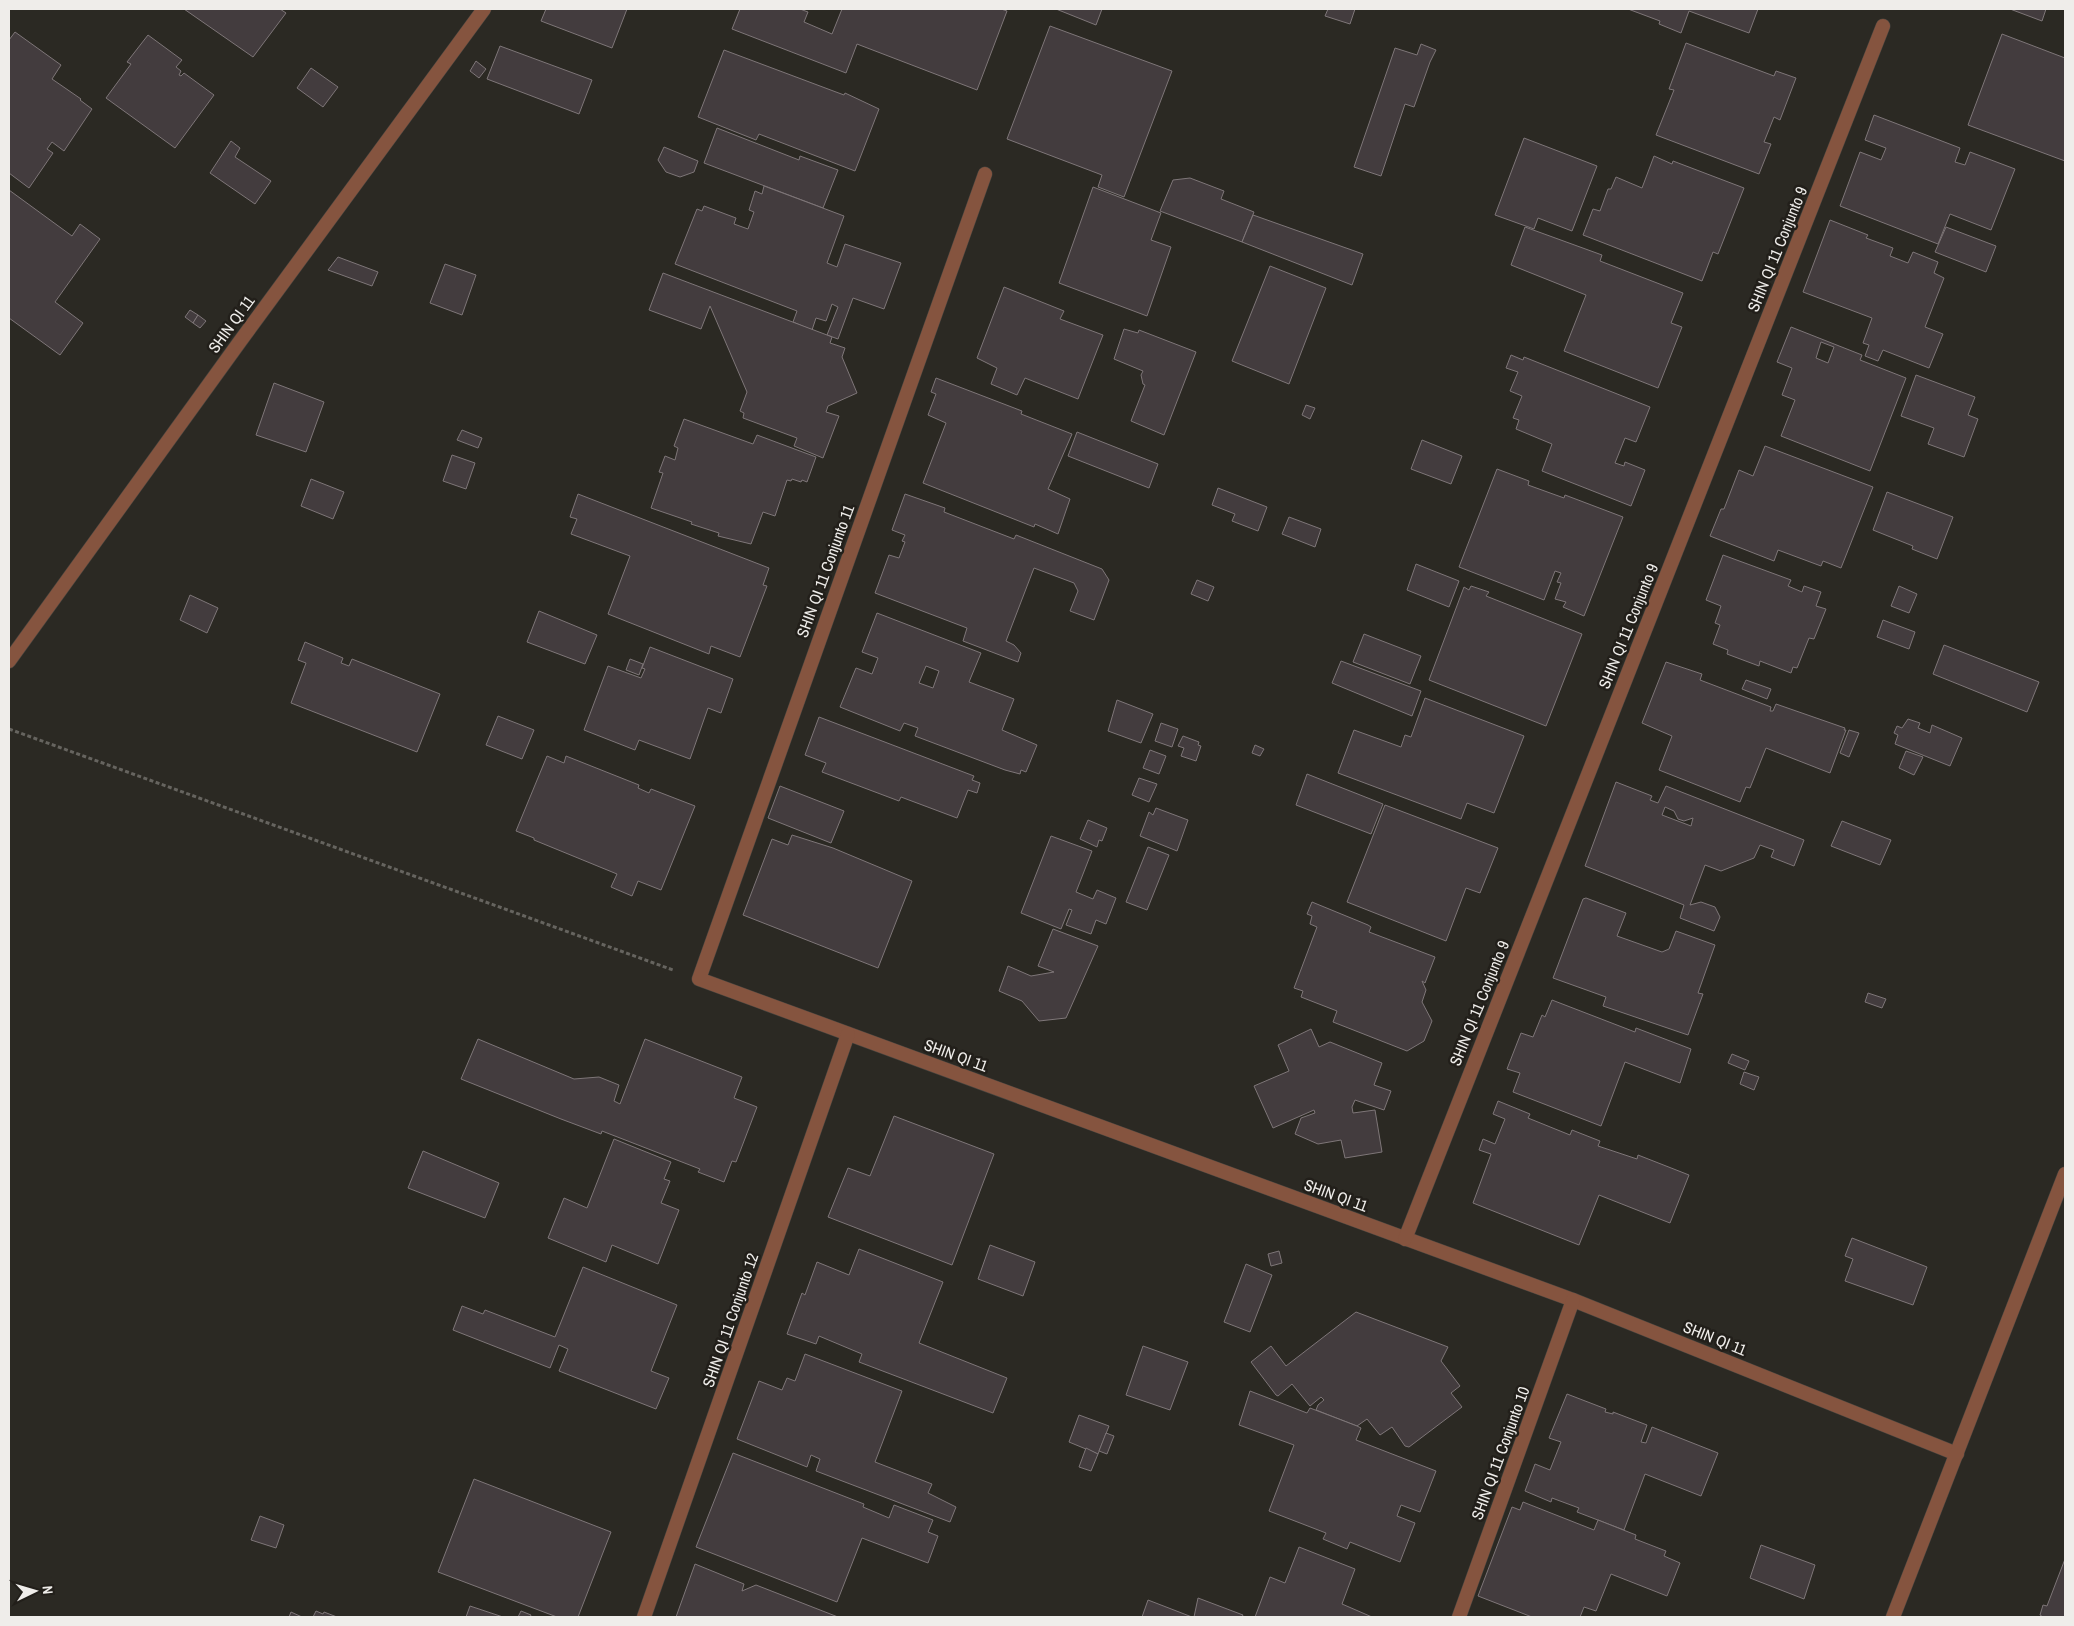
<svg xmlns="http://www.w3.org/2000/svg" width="2074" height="1626" viewBox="0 0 2074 1626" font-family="'Archivo Narrow',sans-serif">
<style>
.building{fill:#433c3e;stroke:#7e7678;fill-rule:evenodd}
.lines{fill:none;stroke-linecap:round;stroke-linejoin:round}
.minor-casing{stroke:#46443f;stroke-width:15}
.tertiary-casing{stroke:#46443f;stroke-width:15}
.path{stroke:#66645f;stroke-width:3;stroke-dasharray:4 2.5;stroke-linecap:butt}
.minor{stroke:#85543f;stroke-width:14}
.tertiary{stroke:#85543f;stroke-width:14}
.labels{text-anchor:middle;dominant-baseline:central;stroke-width:5;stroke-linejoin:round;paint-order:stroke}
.street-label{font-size:16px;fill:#efedea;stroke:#221f1a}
</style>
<rect width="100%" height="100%" fill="#2b2923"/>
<!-- building -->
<g class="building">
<polygon points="184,9 280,9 286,13 253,57"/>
<polygon points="546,9 627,9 612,48 541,21"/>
<polygon points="740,9 800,9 808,12 804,22 832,34 842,9 1001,9 1007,11 977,90 857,44 846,73 732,29"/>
<polygon points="1056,9 1102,9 1096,25"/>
<polygon points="1328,9 1355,9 1350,24 1325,16"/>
<polygon points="1628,9 1758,9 1749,33 1689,11 1681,33 1659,24 1660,21"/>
<polygon points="2010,9 2046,9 2042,21"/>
<polygon points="1050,26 1172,71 1124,197 1098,187 1102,175 1007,139"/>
<polygon points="15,32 61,65 52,79 81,99 80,100 92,109 64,151 52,142 47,149 53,153 29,188 9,173 9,40"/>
<polygon points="2002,34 2065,58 2065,161 1968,125"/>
<polygon points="148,35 182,60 176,67 181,71 179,75 181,76 184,73 214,95 175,148 106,98 131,64 127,62"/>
<polygon points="1686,43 1774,76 1776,71 1796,78 1780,120 1774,117 1764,142 1771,144 1759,174 1656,135 1674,90 1669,89"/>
<polygon points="1421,44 1436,50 1430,62 1414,107 1405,104 1381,176 1354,167 1395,48 1417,55"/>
<polygon points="500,46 592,80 579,114 487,79"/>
<polygon points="724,50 844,95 845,93 879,109 855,171 759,134 756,140 698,117"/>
<polygon points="476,61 486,69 479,78 470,71"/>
<polygon points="311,68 338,87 323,107 297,88"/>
<polygon points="1874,115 1960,148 1955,162 1965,165 1970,152 2015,169 1991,230 1950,214 1938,244 1840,206 1860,152 1881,160 1886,148 1865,140"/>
<polygon points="717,128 799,160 800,156 838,170 823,208 704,163"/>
<polygon points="1524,138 1597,166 1572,231 1538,218 1534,229 1495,215"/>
<polygon points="231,141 240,148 235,157 271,181 255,204 210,173"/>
<polygon points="664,147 698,161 694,172 680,177 666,172 658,160"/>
<polygon points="1654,156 1672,164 1673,161 1744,188 1718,254 1713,252 1702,281 1583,235 1593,209 1600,211 1608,189 1611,189 1616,177 1642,188"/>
<polygon points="1190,178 1224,191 1221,199 1254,212 1242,242 1160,211 1173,180"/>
<polygon points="764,186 844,216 827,263 837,267 845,244 901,263 884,309 853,298 838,339 827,335 838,307 832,304 826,321 816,318 812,330 793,322 797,311 675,264 697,209 702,211 704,206 736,218 734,224 748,229 754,212 749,210 755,191 762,194"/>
<polygon points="1093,187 1161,213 1151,240 1171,247 1147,316 1059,283"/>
<polygon points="9,190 72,236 80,224 100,239 55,302 83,323 60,355 9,318"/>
<polygon points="1253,215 1363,254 1352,285 1242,242"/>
<polygon points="1830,220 1868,235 1866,238 1893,248 1890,256 1908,263 1913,252 1938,262 1934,273 1944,278 1925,327 1943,334 1929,368 1883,350 1878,361 1865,356 1869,345 1863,343 1872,318 1803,292"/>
<polygon points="1525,227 1602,255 1600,261 1683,293 1671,323 1682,327 1658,388 1564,351 1586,295 1511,265"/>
<polygon points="1946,227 1996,246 1986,272 1935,252"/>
<polygon points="338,257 378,272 372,286 328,270"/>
<polygon points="445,264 476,275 462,315 430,303"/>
<polygon points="1270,266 1326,288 1289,384 1232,361"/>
<polygon points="663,273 827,335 832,337 830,343 845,348 842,357 857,393 828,406 826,412 839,416 823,458 794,446 797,438 743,418 744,413 740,411 747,392 710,306 701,329 649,310"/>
<polygon points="1004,287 1064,311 1060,319 1103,335 1078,399 1025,378 1017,395 991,384 997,368 977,358"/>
<polygon points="190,310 198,315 193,323 185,317"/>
<polygon points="198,315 206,321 200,328 193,323"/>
<path d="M1791 327 1862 355 1860 360 1906 378 1870 471 1781 436 1795 400 1782 395 1792 368 1777 362ZM1821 342 1834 347 1828 363 1816 358Z"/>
<polygon points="1124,329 1138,333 1139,330 1196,352 1164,435 1131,421 1145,385 1143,384 1141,375 1143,371 1114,359"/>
<polygon points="1511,355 1523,360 1524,357 1650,407 1636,442 1625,438 1615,463 1624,466 1625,462 1645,470 1631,506 1542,471 1552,444 1516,429 1519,420 1513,418 1522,396 1510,391 1518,372 1506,368"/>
<polygon points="1916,375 1975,397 1968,415 1978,419 1964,457 1928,444 1934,428 1901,416"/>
<polygon points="936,378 1022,411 1021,414 1072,434 1048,489 1070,499 1058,534 1035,524 1034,527 923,483 946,423 928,415 936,394 931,392"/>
<polygon points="274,383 324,402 306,452 256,435"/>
<polygon points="1306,405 1315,408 1310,419 1302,415"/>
<polygon points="684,419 753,444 757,435 816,457 807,482 802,480 801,482 792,479 791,481 787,480 775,516 763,512 751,544 718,536 719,533 691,524 692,522 651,508 663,473 659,472 665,456 675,460 678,448 674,446"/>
<polygon points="462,430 482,438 478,448 457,440"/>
<polygon points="1077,432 1158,464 1149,488 1068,456"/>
<polygon points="1422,440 1462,456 1451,484 1411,469"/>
<polygon points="1765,446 1873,487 1841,568 1823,561 1821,566 1778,550 1774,561 1710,536 1721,509 1724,509 1739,470 1753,476"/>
<polygon points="452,455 475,463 466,489 443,481"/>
<polygon points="1497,469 1529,481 1528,485 1564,498 1565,495 1623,517 1584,616 1563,607 1566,602 1555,599 1561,583 1557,582 1561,573 1555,571 1544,600 1459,567"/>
<polygon points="311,479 344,492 333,519 301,506"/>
<polygon points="1218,488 1267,507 1258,531 1232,521 1235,514 1212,505"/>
<polygon points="1887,492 1953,517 1937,559 1912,549 1913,546 1873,530"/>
<polygon points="578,494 769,568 763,585 767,586 740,657 711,646 709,654 608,614 630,556 571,534 577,519 570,517"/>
<polygon points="905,494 945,508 944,512 1014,539 1016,535 1102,569 1109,580 1094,620 1070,611 1078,591 1074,583 1034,568 1006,641 1014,645 1021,653 1018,662 963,641 967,628 875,593 889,555 899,558 905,542 902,541 905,535 892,530"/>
<polygon points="1289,517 1321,529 1315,547 1282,534"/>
<polygon points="1723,555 1791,580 1788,586 1802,592 1804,586 1821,592 1816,606 1826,609 1814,639 1809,638 1797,668 1793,667 1791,673 1760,661 1759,666 1727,654 1728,650 1713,644 1720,625 1715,623 1721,606 1706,600"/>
<polygon points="1416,564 1459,581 1449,607 1407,590"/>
<polygon points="1197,580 1214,587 1208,601 1191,594"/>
<polygon points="1471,586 1489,592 1486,596 1582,634 1546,726 1429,680 1464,587 1469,590"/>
<polygon points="1899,586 1917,594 1909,613 1891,606"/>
<polygon points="190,595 218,608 207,633 180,620"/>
<polygon points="539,611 597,635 585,664 527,642"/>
<path d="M877 613 981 653 969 682 1014 699 1002 730 1037 745 1026 772 1021 770 1020 774 1005 770 915 736 918 728 904 723 900 731 840 707 856 668 872 674 878 658 862 652ZM926 666 939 671 933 688 919 683Z"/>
<polygon points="1883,620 1915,632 1909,649 1877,637"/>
<polygon points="1364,634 1421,656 1410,684 1353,662"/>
<polygon points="305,642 343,658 341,663 349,666 352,659 440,694 417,752 291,703 306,663 298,660"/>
<polygon points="1944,645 2039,682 2027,712 1933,674"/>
<polygon points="650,647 733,679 721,713 708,708 690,759 639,740 635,750 584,730 608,666 641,678 645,669 642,668"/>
<polygon points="630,659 643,664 639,675 626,670"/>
<polygon points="1341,661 1421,691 1412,716 1332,683"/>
<polygon points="1666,662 1702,674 1700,680 1771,707 1770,711 1773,711 1776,704 1845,728 1844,730 1846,730 1830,773 1766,748 1750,788 1746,787 1740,802 1659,770 1672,736 1642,723"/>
<polygon points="1746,680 1771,689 1767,699 1742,689"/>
<polygon points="1425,698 1524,736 1494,813 1467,803 1461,819 1338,773 1354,730 1401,747 1405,735 1411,737"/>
<polygon points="1117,700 1153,714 1141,743 1108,731"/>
<polygon points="498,716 534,730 522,759 486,745"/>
<polygon points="819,717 974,776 972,780 980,783 977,793 968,790 957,818 901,797 899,801 822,772 826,763 805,755"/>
<polygon points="1908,719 1920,723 1918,728 1930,733 1932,725 1962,738 1950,766 1895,744 1898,735 1894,733 1897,726 1902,728"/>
<polygon points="1161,723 1178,729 1172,747 1155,741"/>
<polygon points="1849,730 1859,733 1849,757 1840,753"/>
<polygon points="1183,736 1199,742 1198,745 1201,746 1196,761 1181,756 1184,748 1178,746"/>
<polygon points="1255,745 1264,749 1260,756 1252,753"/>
<polygon points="1150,750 1166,756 1159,774 1143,768"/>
<polygon points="1906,751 1923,757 1914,775 1899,768"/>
<polygon points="547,756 564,763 566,756 639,785 638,788 649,793 651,789 695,806 661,890 638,881 632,896 611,887 617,874 534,840 534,838 516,831"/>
<polygon points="1307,774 1383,804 1371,834 1296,805"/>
<polygon points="1139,778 1157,784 1149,802 1132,795"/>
<path d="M1616 782 1652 796 1650 800 1658 803 1666 786 1804 840 1794 866 1771 857 1774 850 1760 845 1754 858 1721 871 1705 865 1690 905 1701 902 1715 907 1720 917 1714 931 1680 918 1684 905 1585 866ZM1665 807 1674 811 1678 819 1684 821 1693 818 1691 826 1662 815Z"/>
<polygon points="780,786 844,811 831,843 768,818"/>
<polygon points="1385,805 1498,848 1480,893 1466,888 1446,941 1347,902"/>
<polygon points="1156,808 1188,820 1177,851 1140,836 1149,812 1153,815"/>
<polygon points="1088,820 1107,828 1102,841 1099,840 1097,847 1080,839"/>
<polygon points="1842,821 1891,840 1880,865 1831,846"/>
<polygon points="792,835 833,848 912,881 878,968 743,915 772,839 788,845"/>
<polygon points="1051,836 1092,851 1076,892 1093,899 1097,890 1116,898 1106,924 1096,920 1091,934 1066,925 1072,910 1069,909 1061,929 1021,913"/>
<polygon points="1148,847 1169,855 1147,910 1126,902"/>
<polygon points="1586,898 1626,913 1617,936 1662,952 1669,949 1676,931 1715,945 1698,993 1703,994 1688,1035 1603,1006 1606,997 1553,978 1583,899"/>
<polygon points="1312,902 1368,925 1371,927 1369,932 1435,957 1425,983 1422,981 1426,990 1422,1002 1432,1021 1424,1041 1407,1051 1333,1022 1337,1011 1301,997 1303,991 1294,988 1317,927 1310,924 1312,916 1307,914"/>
<polygon points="1053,929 1098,946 1066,1018 1039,1021 1022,1001 999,991 1008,966 1031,976 1054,972 1038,966"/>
<polygon points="1868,993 1886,999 1882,1008 1865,1002"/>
<polygon points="1552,1000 1635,1032 1636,1028 1691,1049 1680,1083 1625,1062 1601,1126 1513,1092 1520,1073 1507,1069 1521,1033 1533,1037 1542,1015 1545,1017"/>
<polygon points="1311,1029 1319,1047 1330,1042 1382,1063 1374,1085 1391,1091 1384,1110 1355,1100 1352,1107 1353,1113 1375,1110 1382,1152 1345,1158 1341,1140 1318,1144 1295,1134 1301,1118 1315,1113 1314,1110 1273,1128 1254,1086 1289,1071 1278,1045"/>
<polygon points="478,1039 574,1079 599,1077 619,1085 614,1101 620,1104 645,1039 742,1077 734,1098 757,1107 736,1162 732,1161 724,1182 698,1172 700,1169 602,1131 601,1134 561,1119 461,1079"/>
<polygon points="1732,1054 1749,1061 1745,1070 1728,1063"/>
<polygon points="1744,1072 1759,1077 1754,1090 1740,1084"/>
<polygon points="1498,1101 1530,1114 1528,1118 1570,1135 1572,1130 1600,1141 1598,1146 1637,1159 1638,1155 1689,1175 1670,1223 1599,1195 1579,1245 1473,1203 1491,1154 1479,1150 1483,1139 1495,1144 1505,1119 1493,1114"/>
<polygon points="894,1116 994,1154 952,1265 828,1217 848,1168 870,1176"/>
<polygon points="614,1139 671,1162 664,1179 670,1181 661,1203 679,1210 658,1264 612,1245 606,1262 548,1238 564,1198 587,1208"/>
<polygon points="423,1151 499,1183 485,1218 408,1188"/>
<polygon points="1852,1238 1927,1267 1913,1305 1845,1281 1853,1259 1845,1256"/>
<polygon points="990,1245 1035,1262 1023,1296 978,1279"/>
<polygon points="859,1249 943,1282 919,1343 1007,1378 993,1413 859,1362 862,1354 819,1336 816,1344 787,1334 802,1293 805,1295 817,1262 849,1275"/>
<polygon points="1279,1251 1282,1263 1271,1266 1268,1254"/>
<polygon points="1246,1264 1272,1275 1250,1332 1224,1322"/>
<polygon points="583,1267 677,1305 651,1371 669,1378 656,1409 559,1371 568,1349 559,1345 550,1368 453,1330 462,1306 483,1314 485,1310 555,1337"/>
<polygon points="1356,1312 1448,1347 1441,1361 1460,1386 1451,1393 1462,1407 1409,1447 1405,1446 1392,1427 1380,1435 1367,1419 1357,1426 1316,1410 1318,1405 1324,1400 1321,1397 1310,1406 1292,1384 1278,1396 1276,1395 1251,1362 1271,1346 1286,1366"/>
<polygon points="1143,1346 1188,1362 1170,1410 1126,1395"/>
<polygon points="805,1354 902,1391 875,1462 932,1484 928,1493 956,1507 950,1522 816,1471 820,1459 811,1455 807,1467 737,1439 759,1381 782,1390 787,1378 795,1381"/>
<polygon points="1250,1391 1307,1413 1310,1408 1357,1426 1361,1428 1356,1440 1436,1471 1420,1512 1401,1505 1397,1516 1415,1523 1400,1562 1350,1542 1347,1549 1323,1539 1326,1533 1269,1511 1294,1445 1239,1425"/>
<polygon points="1567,1394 1606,1409 1605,1412 1613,1414 1613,1412 1647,1425 1641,1442 1646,1443 1652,1427 1718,1453 1701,1496 1645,1474 1624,1530 1577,1512 1579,1508 1552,1498 1551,1502 1525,1491 1535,1464 1550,1470 1561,1442 1549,1438"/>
<polygon points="1079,1415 1109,1426 1098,1454 1069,1442"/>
<polygon points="1106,1433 1114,1436 1107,1454 1099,1451"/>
<polygon points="1086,1448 1098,1454 1091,1471 1079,1467"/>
<polygon points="733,1453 864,1504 863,1507 889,1518 894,1505 933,1520 928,1532 938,1536 928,1563 862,1538 837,1602 696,1547"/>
<polygon points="474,1479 611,1532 578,1617 557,1617 438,1572"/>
<polygon points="1523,1502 1594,1530 1598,1520 1636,1535 1635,1539 1666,1551 1664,1556 1680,1563 1667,1596 1611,1574 1596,1611 1584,1607 1580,1617 1532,1617 1478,1596 1512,1507 1520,1510"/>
<polygon points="260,1516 284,1525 276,1548 251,1540"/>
<polygon points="1761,1545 1815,1565 1804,1599 1750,1578"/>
<polygon points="1299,1547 1355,1569 1342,1604 1372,1617 1255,1617 1270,1577 1285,1583"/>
<polygon points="2065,1559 2065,1617 2043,1617 2040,1615 2043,1605 2047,1606"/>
<polygon points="695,1564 744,1584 742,1591 756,1585 838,1617 676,1617"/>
<polygon points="1198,1598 1243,1615 1242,1617 1194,1617"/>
<polygon points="1148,1600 1192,1617 1194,1617 1142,1617"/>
<polygon points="470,1606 503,1617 466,1617"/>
<polygon points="316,1611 323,1614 324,1612 337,1617 313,1617"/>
<polygon points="521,1611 531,1615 530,1617 518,1617"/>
<polygon points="291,1612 302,1617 289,1617"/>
</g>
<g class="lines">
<!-- minor casing -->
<g class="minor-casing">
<g id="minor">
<polyline points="985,174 699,979 1573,1300 1957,1454"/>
<polyline points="9,661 241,340 484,9"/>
<polyline points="1405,1239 1883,26"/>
<polyline points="644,1617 848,1034"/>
<polyline points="1459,1617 1573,1300"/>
</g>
</g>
<!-- tertiary casing -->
<g class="tertiary-casing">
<polyline id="tertiary" points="1893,1617 2065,1174"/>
</g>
<!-- path -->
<polyline class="path" points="9,729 673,970"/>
<!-- minor -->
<use href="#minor" class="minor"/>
<!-- tertiary -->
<use href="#tertiary" class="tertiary"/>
</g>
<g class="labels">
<!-- street labels -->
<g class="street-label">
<text transform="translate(1777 249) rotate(-68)">SHIN QI 11 Conjunto 9</text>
<text transform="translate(231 324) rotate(-54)">SHIN QI 11</text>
<text transform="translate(825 571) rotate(-70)">SHIN QI 11 Conjunto 11</text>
<text transform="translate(1628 626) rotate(-68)">SHIN QI 11 Conjunto 9</text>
<text transform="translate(1479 1003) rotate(-68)">SHIN QI 11 Conjunto 9</text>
<text transform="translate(956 1055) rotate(20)">SHIN QI 11</text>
<text transform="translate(1336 1195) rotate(20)">SHIN QI 11</text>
<text transform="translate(730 1320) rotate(-71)">SHIN QI 11 Conjunto 12</text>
<text transform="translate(1715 1338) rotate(22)">SHIN QI 11</text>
<text transform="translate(1500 1453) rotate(-70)">SHIN QI 11 Conjunto 10</text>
</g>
</g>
<!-- border -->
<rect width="2074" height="1626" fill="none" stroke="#efedea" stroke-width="20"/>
<!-- north arrow -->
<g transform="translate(35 1591) rotate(85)" stroke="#221f1a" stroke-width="4" paint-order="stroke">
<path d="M0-4L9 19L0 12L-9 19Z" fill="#efedea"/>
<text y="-8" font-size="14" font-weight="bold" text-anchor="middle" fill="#efedea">N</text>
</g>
</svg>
